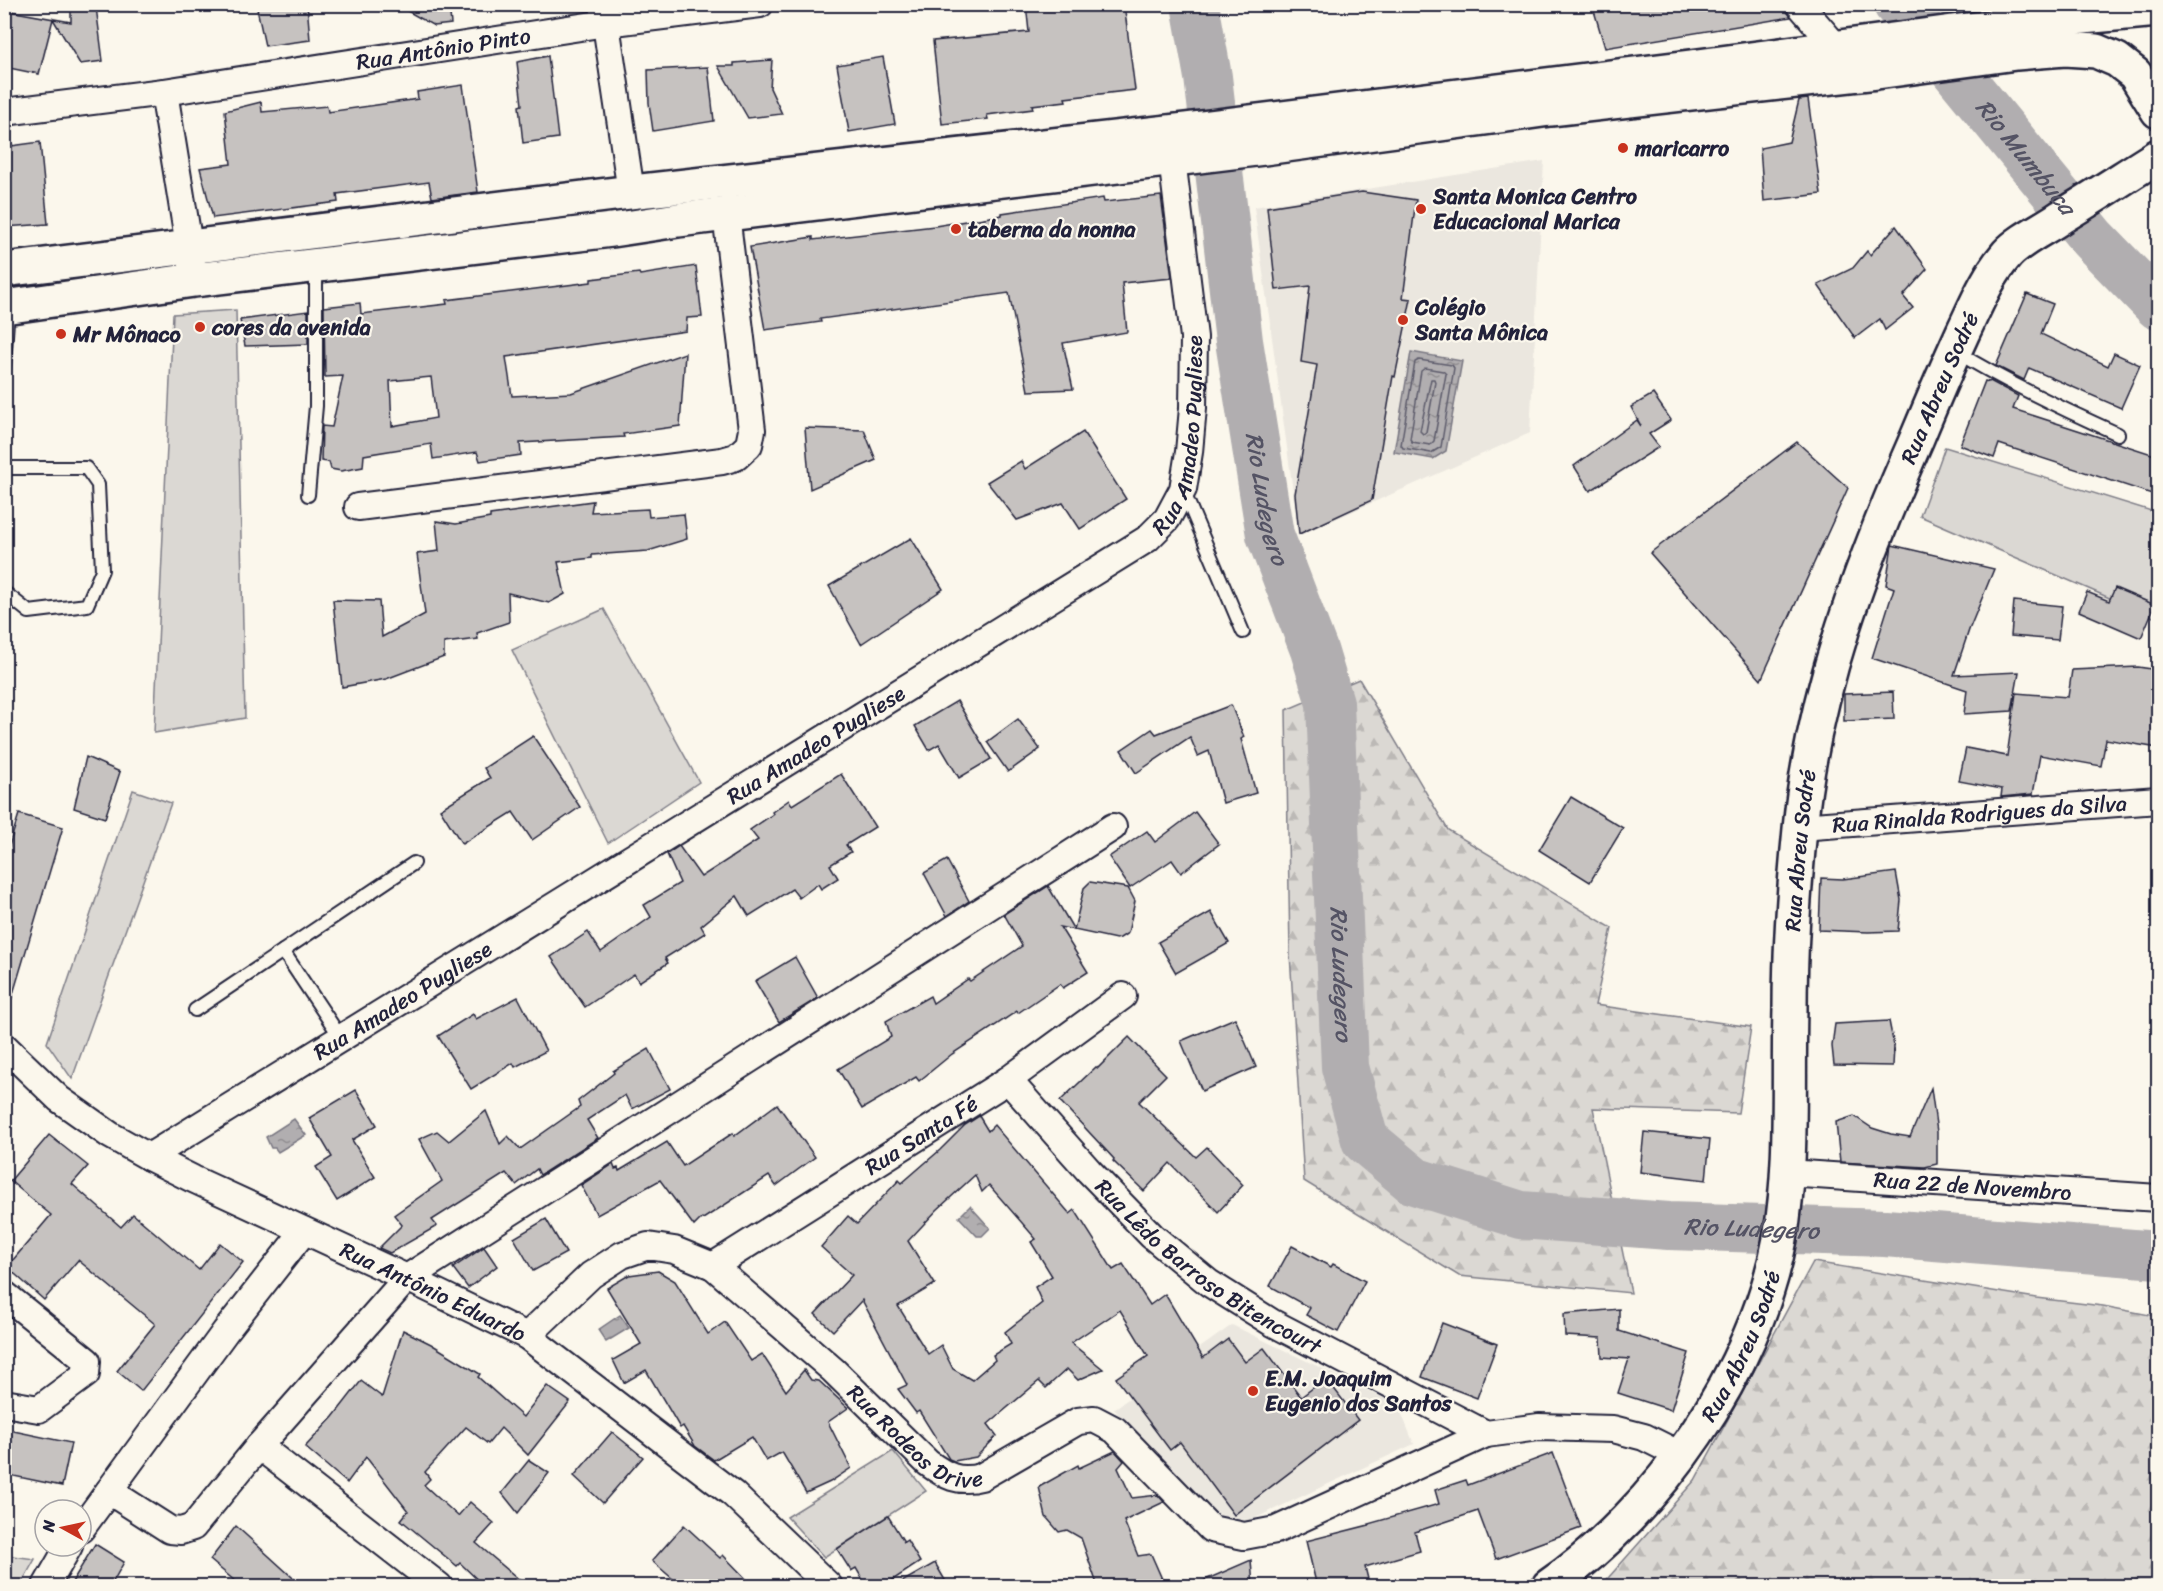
<svg xmlns="http://www.w3.org/2000/svg" width="2163" height="1591" viewBox="0 0 2163 1591" font-family="Sriracha,sans-serif">
<style>
.built{fill:#ebe7df}
.green{fill:#dbd8d3;stroke:#7e7d87;stroke-width:1.5}
.forest{fill:url(#forest-firs);stroke:#7e7d87;stroke-width:1.5}
.water{fill:url(#water-ripples);stroke:#787681;stroke-width:1.5}
.lines{fill:none;stroke-linecap:round;stroke-linejoin:round}
.shore{stroke:#5b5a6a;stroke-width:1.5}
.river{stroke:#b1aeb0;stroke-width:48}
.building{fill:#c6c2c0;stroke:#22223b;stroke-width:1.5;fill-rule:evenodd}
.lane-casing{stroke:#22223b;stroke-width:16}
.street-casing{stroke:#22223b;stroke-width:30}
.secondary-casing{stroke:#22223b;stroke-width:38}
.lane{stroke:#fbf7ec;stroke-width:12}
.street{stroke:#fbf7ec;stroke-width:26}
.secondary{stroke:#fbf7ec;stroke-width:33}
.poi-dot{fill:#c8321e;stroke:#fbf7ec;stroke-width:2}
.labels{text-anchor:middle;dominant-baseline:central;stroke-width:4.5;stroke-linejoin:round;paint-order:stroke}
.street-label{font-size:22px;fill:#22223b;stroke:#fbf7ec}
.poi-label{font-size:22px;font-weight:bold;fill:#22223b;stroke:#fbf7ec;text-anchor:start}
.water-label{font-size:24px;font-style:italic;fill:#545364;stroke:#fbf7ec}
</style>
<defs>
<pattern id="forest-firs" width="22" height="20" patternUnits="userSpaceOnUse" patternTransform="scale(1.5)"><rect width="22" height="20" fill="#dbd8d3"/><path d="M5 1l3.5 6h-7zM16 11l3.5 6h-7z" fill="#bcb9b6"/></pattern>
<pattern id="water-ripples" width="26" height="14" patternUnits="userSpaceOnUse" patternTransform="scale(1.5)"><rect width="26" height="14" fill="#b1aeb0"/><path d="M2 4q2-2 4 0t4 0M15 11q2-2 4 0t4 0" fill="none" stroke="#908d90"/></pattern>
</defs>
<rect width="100%" height="100%" fill="#fbf7ec"/>
<filter id="ink" filterUnits="userSpaceOnUse"><feTurbulence type="fractalNoise" baseFrequency=".0167" numOctaves="2"/><feDisplacementMap in="SourceGraphic" scale="12" xChannelSelector="R" yChannelSelector="G"/><feConvolveMatrix kernelMatrix="1 2 1 2 8 2 1 2 1" color-interpolation-filters="sRGB"/></filter>
<g filter="url(#ink)">
<!-- built -->
<g class="built">
<polygon points="1544,161 1530,433 1299,535 1254,207"/>
<polygon points="1232,1325 1398,1405 1414,1444 1251,1520 1223,1518 1157,1458 1114,1409"/>
</g>
<!-- green -->
<g class="green">
<polygon points="236,310 245,718 154,733 173,314"/>
<polygon points="1945,447 2158,513 2158,619 1920,516"/>
<polygon points="604,609 699,782 608,843 512,650"/>
<polygon points="133,790 171,803 72,1079 47,1043"/>
<polygon points="893,1451 926,1491 824,1557 787,1517"/>
<polygon points="5,1555 35,1559 20,1586 5,1586"/>
</g>
<!-- forest -->
<g class="forest">
<polygon points="1359,679 1448,830 1612,928 1595,1005 1751,1027 1738,1113 1593,1108 1631,1293 1459,1276 1304,1181 1290,954 1286,710"/>
<polygon points="1813,1262 2036,1298 2103,1306 2155,1316 2152,1333 2158,1335 2158,1586 1601,1586 1695,1480"/>
</g>
<!-- water -->
<g class="water">
<polygon points="1411,352 1462,361 1446,451 1433,459 1394,452"/>
<polygon points="294,1119 306,1135 278,1152 275,1148 271,1148 266,1137"/>
<polygon points="970,1206 990,1228 982,1236 977,1236 959,1217"/>
<polygon points="620,1315 629,1328 606,1342 598,1330"/>
</g>
<g class="lines">
<!-- shore -->
<g class="shore">
<polygon points="1419,360 1452,365 1454,368 1441,447 1431,453 1403,448 1401,445 1415,362"/>
<polygon points="1425,368 1443,371 1446,374 1434,441 1430,445 1412,442 1410,439 1421,371"/>
<polygon points="1431,379 1434,379 1435,382 1426,432 1423,434 1420,431"/>
</g>
<!-- river -->
<g class="river">
<path id="s1" d="M1195 4 1208 77 1239 341 1270 535 1314 650 1330 703 1345 1067 1365 1140 1414 1181 1521 1215 1669 1226 1885 1233 2158 1255"/>
<path id="s2" d="M1897 4 1916 23 2092 238 2158 306"/>
</g>
</g>
<!-- building -->
<g class="building">
<polygon points="256,4 307,4 310,40 265,46"/>
<polygon points="395,4 449,4 451,24 434,26"/>
<polygon points="1026,4 1124,4 1135,90 1065,98 1066,101 1032,105 1033,109 987,115 988,119 942,124 933,41 1029,32"/>
<polygon points="1592,4 1784,4 1791,17 1605,48"/>
<polygon points="96,7 103,61 80,64 53,19 39,74 4,67 4,10 71,22 71,9"/>
<polygon points="548,56 558,138 523,143 519,106 522,105 517,62"/>
<polygon points="883,57 895,124 849,132 837,65"/>
<polygon points="772,60 770,88 782,114 748,118 718,66 734,66 734,63"/>
<polygon points="708,67 714,121 653,131 649,103 648,70"/>
<polygon points="463,85 478,192 432,198 429,182 337,194 338,202 213,218 200,168 231,164 225,111 261,102 262,112 327,106 328,112 418,99 417,92"/>
<polygon points="1808,99 1821,194 1764,201 1760,148 1789,142 1799,100"/>
<polygon points="40,142 48,224 4,227 4,147"/>
<polygon points="1362,192 1416,200 1403,298 1411,299 1395,377 1393,376 1372,500 1299,534 1295,494 1317,365 1301,362 1310,286 1276,290 1267,207"/>
<polygon points="1161,196 1172,278 1122,283 1127,332 1063,343 1073,389 1028,391 1009,293 820,319 821,322 765,330 750,247 813,237 813,240 935,226 1002,215 1002,213 1103,198 1104,202"/>
<polygon points="1896,226 1927,269 1903,296 1913,308 1885,330 1880,319 1855,338 1818,285 1853,268 1867,251 1870,255"/>
<path d="M696 266 702 317 687 318 686 331 506 357 512 396 571 393 685 353 680 426 623 434 624 437 520 443 521 455 480 461 477 452 433 459 431 444 364 455 363 467 341 471 331 469 329 462 321 461 322 426 332 427 343 376 325 377 324 307 360 303 361 314 447 304 446 300 591 282V279L639 273 640 275ZM431 377 436 418 392 426 390 381Z"/>
<polygon points="2027,294 2053,304 2041,334 2108,366 2114,353 2140,365 2121,408 2029,368 2024,380 1996,366"/>
<polygon points="308,311 308,344 245,346 240,320"/>
<polygon points="1985,381 1989,382 1990,381 2018,396 2013,409 2158,456 2158,496 1999,444 1994,458 1960,445"/>
<polygon points="1653,394 1671,420 1649,434 1659,447 1590,491 1574,466 1637,420 1641,426 1631,407"/>
<polygon points="805,428 864,430 876,460 810,489"/>
<polygon points="1083,432 1126,499 1080,529 1063,503 1017,520 987,482 1021,461 1025,469"/>
<polygon points="1797,442 1848,488 1761,680 1650,553"/>
<polygon points="593,501 591,512 648,509 649,517 684,514 687,539 648,551 592,555 592,558 558,562 565,594 549,603 508,593 509,622 477,633 478,639 444,643 444,657 386,679 342,687 333,600 379,601 382,637 425,614 417,554 439,551 436,521 456,524 490,518 490,515"/>
<polygon points="911,538 943,589 861,644 829,586"/>
<polygon points="1892,545 1994,569 1969,630 1954,675 2019,672 2012,711 1964,714 1967,690 1872,658 1894,588 1886,585"/>
<polygon points="2115,588 2155,605 2141,638 2079,611 2087,592 2109,601"/>
<polygon points="2014,601 2062,606 2058,640 2011,636"/>
<polygon points="2138,667 2158,670 2158,748 2106,739 2101,766 2040,755 2033,794 2001,797 2002,789 1959,781 1966,748 2007,756 2016,693 2068,697 2072,670"/>
<polygon points="1893,692 1894,719 1844,721 1844,694"/>
<polygon points="957,701 991,759 959,778 939,744 929,750 915,726"/>
<polygon points="1231,705 1244,737 1241,739 1256,793 1223,803 1209,751 1198,756 1190,737 1136,773 1121,750 1152,729 1156,734"/>
<polygon points="1018,719 1040,749 1008,772 987,742"/>
<polygon points="533,736 580,807 532,840 513,812 462,844 440,809 490,778 484,768"/>
<polygon points="86,757 120,772 105,818 74,808"/>
<polygon points="841,774 875,827 846,845 851,852 830,865 838,878 821,889 818,884 799,898 792,889 749,916 737,896 701,926 705,933 665,958 668,963 639,982 634,974 585,1007 551,957 588,932 601,952 651,917 644,905 680,883 667,854 679,846 701,877 758,840 750,830 773,814 772,812 789,800 792,805"/>
<polygon points="1571,797 1623,828 1590,882 1539,850"/>
<polygon points="1195,812 1219,844 1181,873 1172,860 1130,888 1109,857 1147,831 1155,842"/>
<polygon points="19,814 63,827 10,1004 4,1003 4,862"/>
<polygon points="947,860 969,901 947,916 924,873"/>
<polygon points="1896,872 1901,900 1898,931 1868,932 1819,930 1821,878 1843,879"/>
<polygon points="1090,882 1128,888 1135,901 1128,933 1120,938 1116,939 1074,930 1084,888"/>
<polygon points="1048,886 1074,930 1060,927 1088,972 1063,988 1060,984 1018,1013 1017,1011 952,1054 919,1081 916,1077 862,1109 838,1069 891,1037 886,1021 930,996 933,1003 968,979 970,981 1022,946 1004,914"/>
<polygon points="1211,912 1229,943 1176,973 1158,942"/>
<polygon points="795,957 818,998 779,1022 755,981"/>
<polygon points="518,997 546,1051 515,1067 513,1063 471,1089 438,1036 473,1014 476,1019"/>
<polygon points="1235,1018 1256,1067 1202,1091 1181,1041"/>
<polygon points="1889,1021 1894,1046 1893,1066 1834,1065 1832,1046 1835,1024"/>
<polygon points="1129,1037 1166,1075 1139,1102 1196,1157 1207,1147 1243,1185 1218,1212 1170,1163 1144,1191 1113,1161 1114,1159 1060,1101 1096,1067 1098,1068"/>
<polygon points="649,1049 670,1089 632,1109 625,1095 587,1120 598,1138 545,1172 540,1175 537,1169 516,1185 506,1173 432,1220 437,1226 390,1253 379,1248 402,1225 394,1215 442,1181 419,1139 437,1131 449,1141 486,1111 500,1144 508,1136 520,1149 580,1107 578,1101 614,1073 613,1071"/>
<polygon points="1931,1088 1937,1132 1937,1164 1925,1167 1840,1162 1836,1122 1854,1116 1872,1128 1891,1134 1910,1137"/>
<polygon points="356,1090 377,1125 352,1140 375,1177 337,1201 316,1167 332,1157 309,1118"/>
<polygon points="777,1104 815,1157 776,1186 769,1176 703,1219 702,1218 694,1226 660,1180 597,1215 581,1185 613,1164 615,1169 618,1168 619,1171 667,1142 683,1166 733,1133 734,1136"/>
<path d="M979 1116 988 1131 994 1125 1070 1214 1075 1210 1113 1270 1123 1264 1150 1305 1165 1294 1203 1358 1228 1339 1245 1362 1264 1348 1301 1397 1326 1378 1358 1420 1234 1515 1180 1442 1170 1450 1116 1378 1148 1356 1120 1310 1071 1343 1103 1369 1078 1380 1067 1369 1046 1388 1039 1381 988 1424 997 1436 976 1457 954 1461 949 1459 919 1411 916 1413 898 1389 907 1385 862 1300 833 1331 815 1314 852 1275 821 1247 848 1216 857 1224 899 1180 902 1183 940 1150 965 1125ZM975 1175 982 1192 989 1185 1036 1239 1031 1242 1052 1276 1035 1287 1042 1303 1005 1332 1011 1344 993 1355 995 1360 972 1380 953 1369 941 1345 928 1354 898 1306 935 1284 908 1241 937 1210Z"/>
<polygon points="1644,1132 1710,1139 1706,1180 1640,1172"/>
<polygon points="49,1135 88,1166 72,1184 121,1227 133,1214 199,1270 220,1243 243,1262 141,1391 117,1371 155,1324 78,1260 44,1300 7,1267 51,1215 10,1181"/>
<polygon points="546,1219 566,1253 533,1271 514,1238"/>
<polygon points="1292,1246 1331,1267 1333,1264 1365,1281 1338,1332 1306,1315 1310,1308 1270,1286"/>
<polygon points="484,1247 497,1266 468,1288 453,1268"/>
<polygon points="658,1271 675,1281 708,1334 725,1322 751,1361 762,1354 786,1391 804,1370 811,1380 819,1381 848,1408 828,1422 851,1468 830,1482 806,1493 782,1452 766,1461 752,1437 714,1460 695,1446 683,1426 680,1428 646,1370 624,1383 613,1360 641,1344 607,1288 629,1275"/>
<polygon points="1619,1309 1619,1331 1689,1353 1671,1410 1618,1393 1629,1359 1602,1357 1601,1338 1565,1336 1564,1314"/>
<polygon points="1442,1323 1497,1344 1477,1398 1422,1377"/>
<polygon points="403,1330 431,1344 480,1374 478,1377 523,1417 547,1386 570,1402 528,1455 501,1428 488,1444 466,1427 425,1472 430,1479 424,1485 458,1516 470,1502 494,1523 476,1543 528,1587 485,1587 460,1563 457,1566 401,1520 408,1511 366,1457 347,1483 305,1447 333,1417 361,1381 382,1397"/>
<polygon points="4,1429 71,1443 62,1486 4,1474"/>
<polygon points="612,1432 643,1457 603,1503 574,1476"/>
<polygon points="1115,1451 1124,1461 1118,1468 1132,1498 1158,1495 1164,1502 1124,1521 1138,1556 1151,1554 1162,1579 1131,1587 1098,1587 1081,1538 1067,1530 1059,1532 1046,1517 1039,1487 1078,1465 1079,1468"/>
<polygon points="1553,1453 1581,1528 1496,1559 1478,1511 1415,1532 1420,1551 1365,1567 1370,1587 1317,1587 1306,1541 1369,1525 1368,1524 1439,1504 1435,1490 1466,1480 1468,1485"/>
<polygon points="529,1460 549,1473 518,1513 502,1493"/>
<polygon points="888,1516 904,1542 907,1540 920,1562 882,1587 867,1587 856,1568 851,1571 837,1549"/>
<polygon points="684,1525 720,1558 723,1555 754,1587 681,1586 652,1561"/>
<polygon points="236,1526 303,1587 242,1587 210,1560"/>
<polygon points="95,1544 124,1562 110,1587 69,1587"/>
<polygon points="1251,1560 1253,1587 1189,1587"/>
<polygon points="935,1563 949,1587 893,1587"/>
</g>
<g class="lines">
<!-- lane casing -->
<g class="lane-casing">
<g id="lane">
<path d="M1955 351C2007 383 2062 409 2118 434"/>
<polyline points="4,365 8,307"/>
<polyline points="4,468 86,468 98,485 102,570 87,605 29,612 4,592"/>
<polyline points="1183,490 1243,632"/>
<polyline points="308,495 316,406 316,268"/>
<polyline points="283,951 341,1038"/>
<polyline points="195,1010 414,863"/>
</g>
</g>
<!-- street casing -->
<g class="street-casing">
<g id="street">
<polyline points="603,4 631,192"/>
<polyline points="1799,4 1837,48"/>
<polyline points="164,92 192,264"/>
<path id="s3" d="M4 112 164 92 606 23 760 4"/>
<polyline points="358,507 722,461 736,457 749,445 752,430 726,214"/>
<path id="s4" d="M1800 827 2158 800"/>
<path id="s5" d="M4 1046 59 1099 110 1135 149 1157 193 1179 407 1278 527 1336 733 1494 829 1586"/>
<path id="s6" d="M1008 1080 1089 1171 1152 1236 1209 1283 1271 1322 1486 1434 1539 1427 1613 1429 1644 1437 1682 1456"/>
<path id="s7" d="M149 1157 1147 539 1167 519 1183 489 1189 452 1193 408 1194 337 1172 159"/>
<path id="s8" d="M1787 1173 2158 1198"/>
<path id="s9" d="M713 1266 1008 1080 1123 996"/>
<polyline points="4,1294 87,1361 86,1374 39,1409 4,1403"/>
<path id="s10" d="M527 1336 591 1275 622 1255 648 1246 674 1250 713 1266 833 1370 928 1463C946 1476 958 1483 981 1477L1078 1421 1094 1419 1115 1430 1211 1529 1244 1536 1276 1530 1486 1434"/>
<polyline points="259,1446 439,1586"/>
<polyline points="109,1491 170,1530 181,1531 193,1527 259,1446 407,1278 1113,827"/>
<polyline points="81,1529 225,1332 304,1231"/>
<polyline points="46,1586 69,1546"/>
</g>
</g>
<!-- secondary casing -->
<g class="secondary-casing">
<g id="secondary">
<polyline points="4,270 631,192 1186,130 1698,66 2028,22 2158,10"/>
<polyline points="4,307 194,280 612,230 678,220 1264,148 1550,109 1877,72 2016,53 2065,49 2096,51 2117,60 2135,74 2158,111"/>
<path id="s11" d="M1549 1586C1658 1511 1756 1370 1780 1239 1793 1163 1788 1086 1790 1009 1790 949 1794 889 1800 829 1813 691 1862 563 1917 438 1932 402 1947 367 1963 332 1976 305 1987 277 2007 254 2021 239 2044 229 2061 217 2094 197 2126 176 2158 156"/>
</g>
</g>
<!-- lane -->
<use href="#lane" class="lane"/>
<!-- street -->
<use href="#street" class="street"/>
<!-- secondary -->
<use href="#secondary" class="secondary"/>
</g>
</g>
<!-- markers -->
<g class="poi-dot">
<circle cx="1623" cy="148" r="6"/>
<circle cx="1421" cy="209" r="6"/>
<circle cx="956" cy="229" r="6"/>
<circle cx="1403" cy="320" r="6"/>
<circle cx="200" cy="327" r="6"/>
<circle cx="61" cy="334" r="6"/>
<circle cx="1253" cy="1391" r="6"/>
</g>
<g class="labels">
<!-- street labels -->
<g class="street-label">
<text stroke="none"><textPath href="#s3" startOffset="444">Rua Antônio Pinto</textPath></text>
<text stroke="none"><textPath href="#s11" startOffset="1302">Rua Abreu Sodré</textPath></text>
<text stroke="none"><textPath href="#s7" startOffset="1288">Rua Amadeo Pugliese</textPath></text>
<text stroke="none"><textPath href="#s7" startOffset="784">Rua Amadeo Pugliese</textPath></text>
<text stroke="none"><textPath href="#s4" startOffset="180">Rua Rinalda Rodrigues da Silva</textPath></text>
<text stroke="none"><textPath href="#s11" startOffset="816">Rua Abreu Sodré</textPath></text>
<text stroke="none"><textPath href="#s7" startOffset="298">Rua Amadeo Pugliese</textPath></text>
<text stroke="none"><textPath href="#s9" startOffset="246">Rua Santa Fé</textPath></text>
<text stroke="none"><textPath href="#s8" startOffset="186">Rua 22 de Novembro</textPath></text>
<text stroke="none"><textPath href="#s6" startOffset="276">Rua Lêdo Barroso Bitencourt</textPath></text>
<text stroke="none"><textPath href="#s5" startOffset="498">Rua Antônio Eduardo</textPath></text>
<text stroke="none"><textPath href="#s11" startOffset="312">Rua Abreu Sodré</textPath></text>
<text stroke="none"><textPath href="#s10" startOffset="489">Rua Rodeos Drive</textPath></text>
</g>
<!-- poi labels -->
<g class="poi-label">
<text x="1635" y="148">maricarro</text>
<text x="1433" y="196">Santa Monica Centro<tspan x="1433" dy="25">Educacional Marica</tspan></text>
<text x="968" y="229">taberna da nonna</text>
<text x="1415" y="307">Colégio<tspan x="1415" dy="25">Santa Mônica</tspan></text>
<text x="212" y="327">cores da avenida</text>
<text x="73" y="334">Mr Mônaco</text>
<text x="1265" y="1378">E.M. Joaquim<tspan x="1265" dy="25">Eugenio dos Santos</tspan></text>
</g>
<!-- water labels -->
<g class="water-label">
<text stroke="none"><textPath href="#s2" startOffset="200">Rio Mumbuca</textPath></text>
<text stroke="none"><textPath href="#s1" startOffset="500">Rio Ludegero</textPath></text>
<text stroke="none"><textPath href="#s1" startOffset="986">Rio Ludegero</textPath></text>
<text stroke="none"><textPath href="#s1" startOffset="1562">Rio Ludegero</textPath></text>
</g>
</g>
<!-- margin -->
<rect width="2163" height="1591" fill="none" stroke="#fbf7ec" stroke-width="24"/>
<rect x="12" y="12" width="2139" height="1567" fill="none" stroke="#22223b" stroke-width="2" filter="url(#ink)"/>
<!-- north arrow -->
<g transform="translate(63 1528) rotate(278)"><circle r="28" fill="#fbf7ec" stroke="#a4a2a5" stroke-width="1.5"/>
<path d="M0-4.5L10 22L0 15L-10 22Z" fill="#c8321e"/>
<text y="-9" font-size="16" font-weight="bold" text-anchor="middle" fill="#22223b">N</text>
</g>
</svg>
